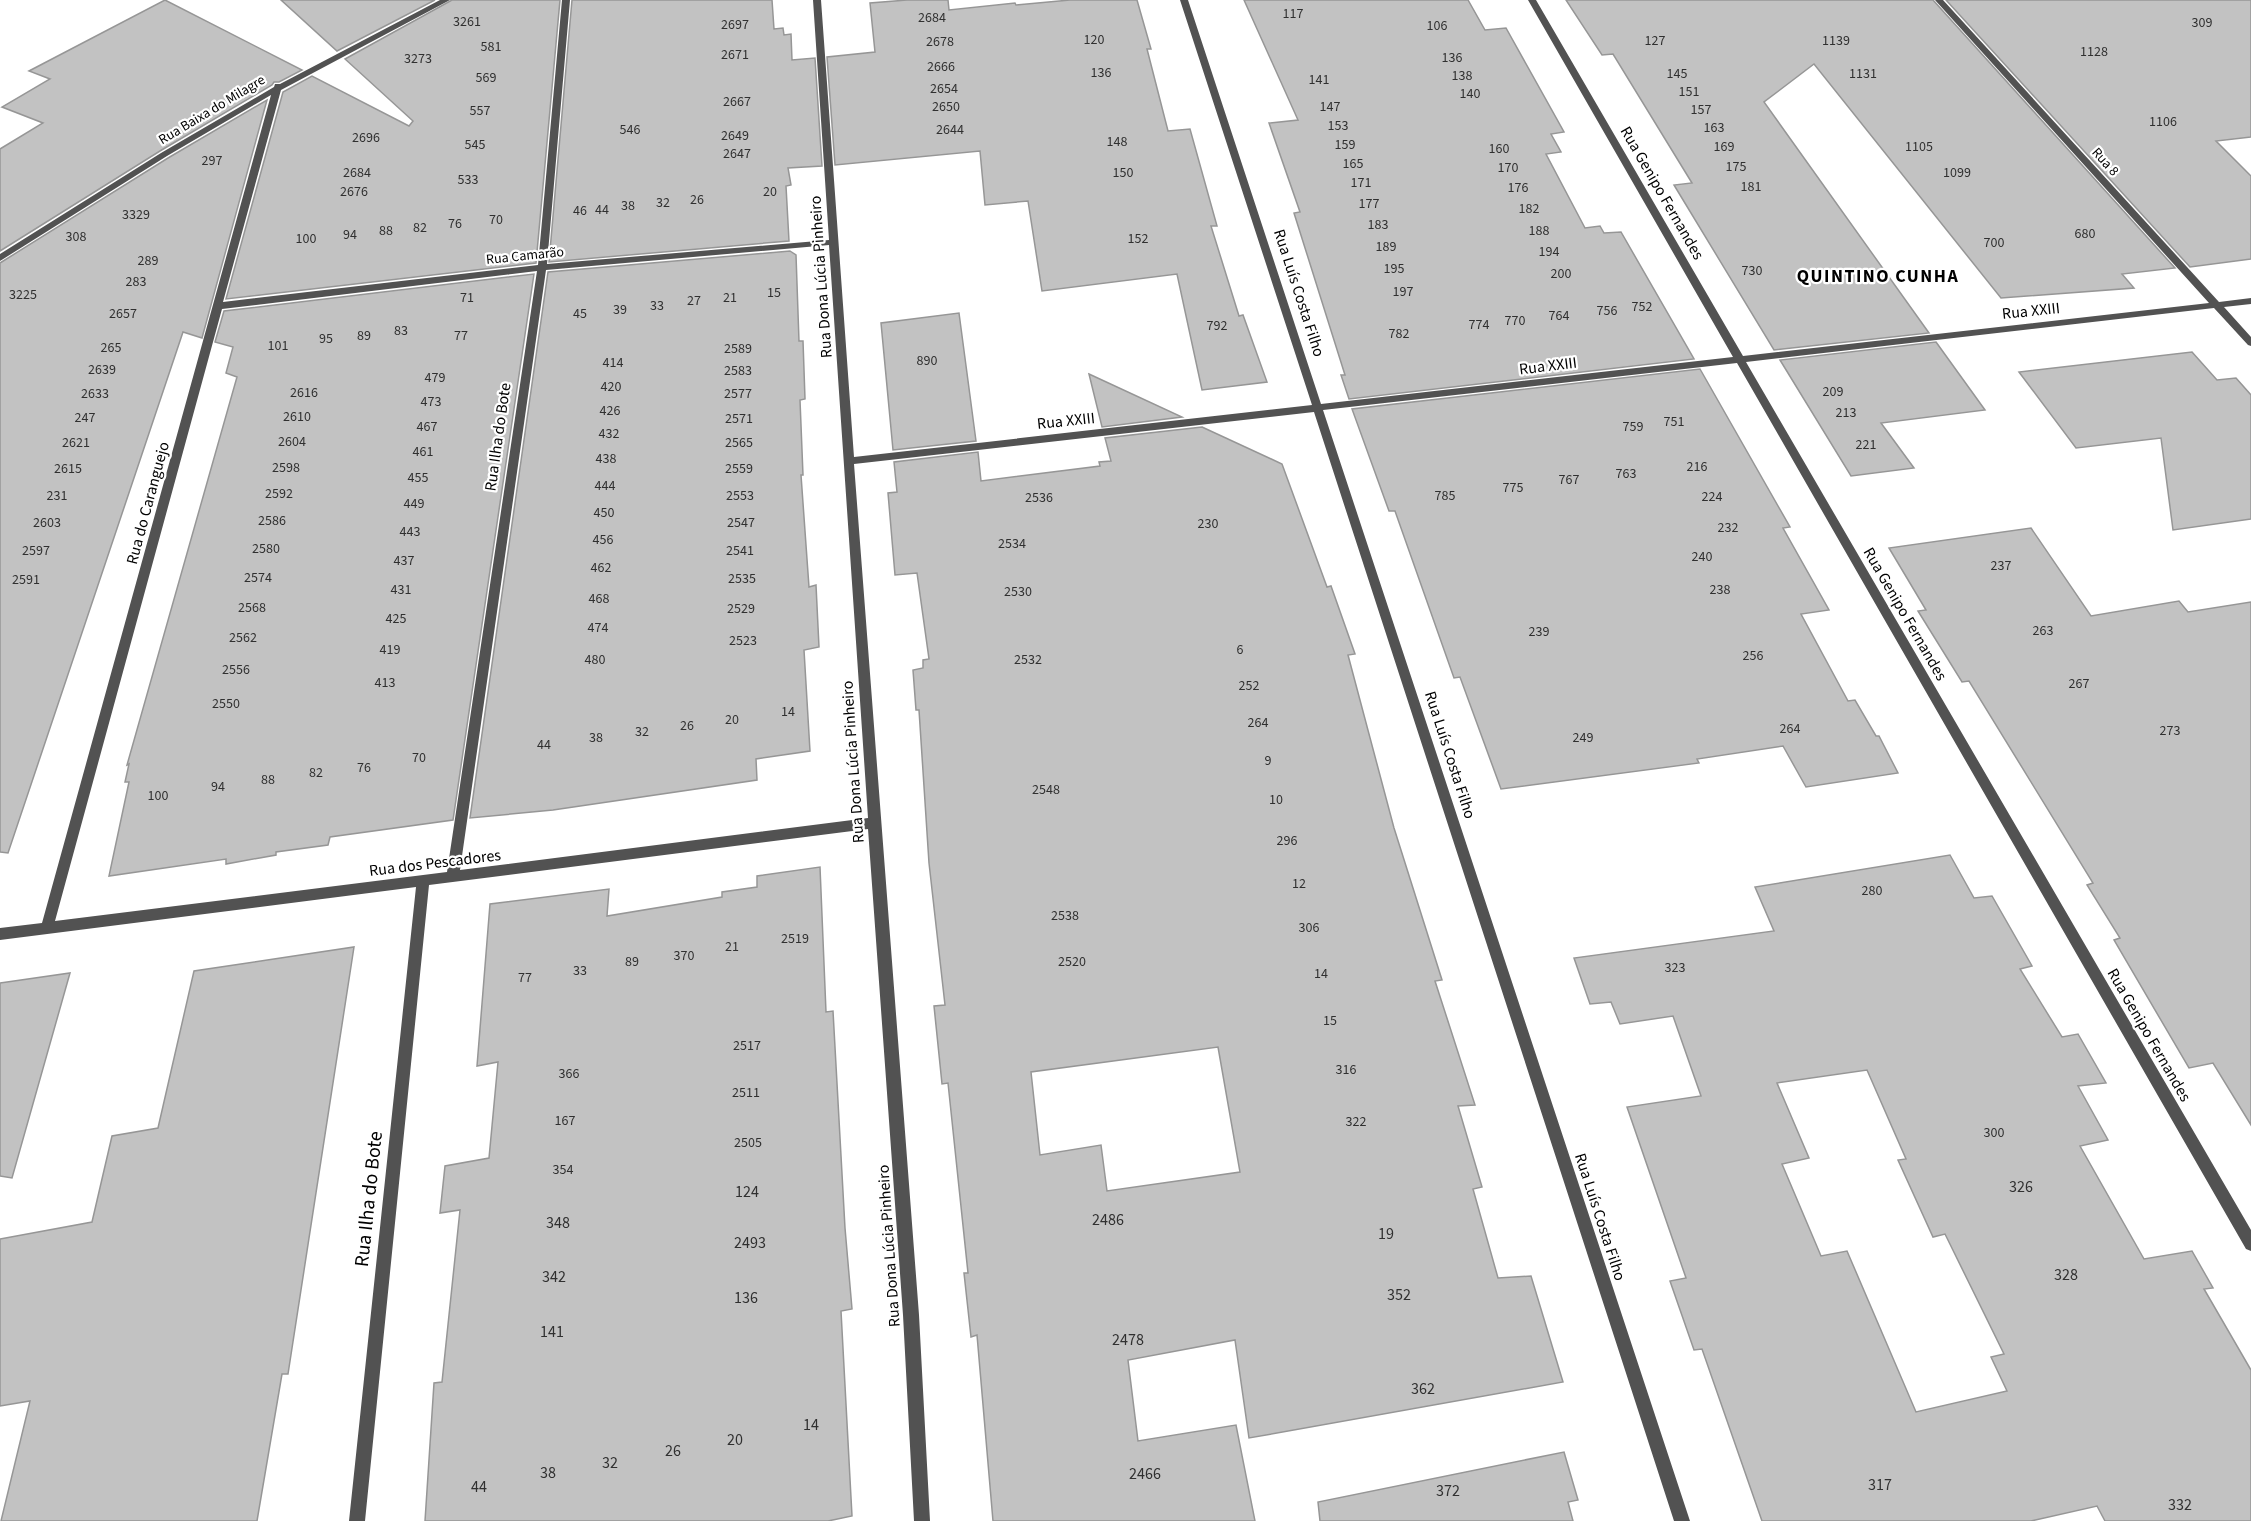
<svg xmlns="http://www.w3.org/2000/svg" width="2251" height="1521" viewBox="0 0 2251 1521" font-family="'Source Sans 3',sans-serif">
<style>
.building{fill:#c2c2c2;stroke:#969696;stroke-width:1.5;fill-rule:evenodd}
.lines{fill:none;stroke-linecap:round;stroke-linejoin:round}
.street{fill:#525252;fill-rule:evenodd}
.labels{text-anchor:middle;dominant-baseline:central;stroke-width:4.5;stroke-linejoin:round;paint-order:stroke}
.number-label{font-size:14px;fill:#303030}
.far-street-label{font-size:14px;fill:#000;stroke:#fff}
.street-label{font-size:16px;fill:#000;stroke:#fff}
.near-number-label{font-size:16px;fill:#303030}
.far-district-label{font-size:18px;font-weight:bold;letter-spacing:1.5px;fill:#000;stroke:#fff}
.near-street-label{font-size:20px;fill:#000;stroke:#fff}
</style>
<rect width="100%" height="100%" fill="#fff"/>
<!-- building -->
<g class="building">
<polygon points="165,0 302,70 279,82 274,82 272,85 160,151 0,251 0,149 43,123 2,107 50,79 29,71"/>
<polygon points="281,0 435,0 337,51"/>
<polygon points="452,0 560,0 536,263 226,299 283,92 312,76 409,126 413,121 345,59"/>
<polygon points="572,0 772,0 774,29 783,28 784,35 791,34 792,60 815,58 822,166 788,168 791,185 786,186 789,241 549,262"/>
<polygon points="907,0 948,0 949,10 1015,3 1016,5 1070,0 1137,0 1151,49 1147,49 1168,131 1190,129 1217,226 1211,226 1239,316 1243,315 1267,382 1202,390 1177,274 1042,291 1028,201 985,205 980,151 835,165 827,57 875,52 870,3"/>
<polygon points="1244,0 1468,0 1485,30 1506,28 1564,132 1551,134 1561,152 1546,154 1585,228 1600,226 1604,233 1621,232 1694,359 1349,399 1341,375 1345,375 1294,213 1300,212 1269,123 1298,120"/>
<polygon points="1566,0 1933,0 2175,268 2122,274 2134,288 2001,298 1814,64 1764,102 1929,333 1774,350 1674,185 1692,183 1613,54 1602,55"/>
<polygon points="1946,0 2251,0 2251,137 2216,141 2251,176 2251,259 2190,267"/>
<polygon points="267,100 202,338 183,332 8,853 0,852 0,263 168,158"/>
<polygon points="790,251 796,255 799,341 803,341 805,399 800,400 803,475 801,475 809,587 816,585 819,647 804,650 810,751 756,759 757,780 553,810 470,818 548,272"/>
<polygon points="534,274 453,820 330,837 328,845 276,852 276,855 226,864 226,859 109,876 129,782 125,782 129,764 127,765 237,377 226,373 233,347 215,342 224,311"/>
<polygon points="959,313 976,441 893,450 881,323"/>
<polygon points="1936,342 1985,410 1881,423 1914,468 1851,476 1780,360"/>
<polygon points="2192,352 2217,380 2236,378 2251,395 2251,519 2173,530 2161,438 2076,448 2019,372"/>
<polygon points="1700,369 1790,527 1783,528 1829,610 1801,614 1848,701 1855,700 1876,736 1879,736 1898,773 1806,787 1783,746 1697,759 1699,763 1501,789 1460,677 1454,678 1395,511 1389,511 1352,409"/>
<polygon points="1089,374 1182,417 1102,427"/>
<path d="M1202 427 1282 464 1327 587 1331 586 1355 654 1348 655 1394 828 1442 980 1435 981 1475 1105 1458 1106 1482 1187 1473 1189 1498 1278 1531 1276 1563 1382 1249 1438 1235 1340 1128 1360 1138 1441 1236 1425 1255 1521H993L977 1335 971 1337 964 1273H968L948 1083 942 1084 934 1006 945 1005 929 863 919 710H916L913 670 923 668V660L929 659 917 573 895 575 888 493 897 492 894 462 978 452 981 481 1100 466 1099 462 1111 461 1105 438ZM1218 1047 1240 1172 1107 1191 1101 1145 1040 1155 1031 1072Z"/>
<polygon points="2031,528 2091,616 2179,601 2188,612 2251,602 2251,1125 2213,1063 2189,1068 2114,940 2120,938 2087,885 2093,883 1969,681 1962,682 1918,611 1926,610 1889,548"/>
<path d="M1950 855 1974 898 1992 896 2032 966 2020 969 2062 1037 2078 1034 2106 1083 2078 1086 2108 1140 2080 1146 2144 1259 2192 1251 2213 1288 2204 1289 2251 1370V1521H2105L2097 1506 2031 1521H1762L1702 1349 1694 1350 1670 1281 1686 1278 1627 1107 1701 1096 1673 1016 1620 1024 1611 1002 1590 1004 1574 958 1774 931 1755 887ZM1867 1070 1906 1159 1898 1160 1933 1237 1945 1234 2004 1354 1991 1357 2007 1391 1916 1412 1847 1251 1821 1256 1782 1164 1809 1158 1777 1083Z"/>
<polygon points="820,867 826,1012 833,1011 845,1228 852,1309 841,1311 852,1516 828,1521 425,1521 434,1383 442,1382 460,1210 440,1213 445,1166 489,1158 498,1062 477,1066 490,904 609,889 607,916 722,897 722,892 757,887 757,876"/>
<polygon points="354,947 288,1374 282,1374 257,1521 1,1521 30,1401 0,1406 0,1239 92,1222 112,1136 158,1128 194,971"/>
<polygon points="70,973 12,1178 0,1176 0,983"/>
<polygon points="1564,1452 1578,1500 1568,1502 1573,1521 1320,1521 1318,1502"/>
</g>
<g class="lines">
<!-- street -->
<path class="street" d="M440 0H450L281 90 223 302 538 265 562 0H570L547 264 829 240 813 0H821L854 457 1312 405 1180 0H1188L1321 404 1733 357 1528 0H1536L1743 356 2209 303 1935 0H1943L2219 302 2251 298V304L2224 307 2251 337V346L2248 345 2214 308 1746 362 2251 1230V1251L2246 1249 1737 363 1323 410 1690 1521H1674L1314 412 854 464 919 1315 930 1521H914L903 1315 868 829 429 885 365 1521H349L416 887 0 940V928L42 923 271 95 167 156 0 261V254L161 153 274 87 275 84H280ZM829 245 868 818 460 870 546 270ZM537 271 447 872 55 921 222 309Z"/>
</g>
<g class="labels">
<!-- number labels -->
<g class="number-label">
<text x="1293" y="14">117</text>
<text x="932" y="18">2684</text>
<text x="467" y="22">3261</text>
<text x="2202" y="23">309</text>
<text x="735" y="25">2697</text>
<text x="1437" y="26">106</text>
<text x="1094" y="40">120</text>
<text x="1655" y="41">127</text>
<text x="1836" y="41">1139</text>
<text x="940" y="42">2678</text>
<text x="491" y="47">581</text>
<text x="2094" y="52">1128</text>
<text x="735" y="55">2671</text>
<text x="1452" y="58">136</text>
<text x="418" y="59">3273</text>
<text x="941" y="67">2666</text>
<text x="1101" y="73">136</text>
<text x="1677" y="74">145</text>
<text x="1863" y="74">1131</text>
<text x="1462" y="76">138</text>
<text x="486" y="78">569</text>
<text x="1319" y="80">141</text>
<text x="944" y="89">2654</text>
<text x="1689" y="92">151</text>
<text x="1470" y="94">140</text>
<text x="737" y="102">2667</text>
<text x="946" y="107">2650</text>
<text x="1330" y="107">147</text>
<text x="1701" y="110">157</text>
<text x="480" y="111">557</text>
<text x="2163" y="122">1106</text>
<text x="1338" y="126">153</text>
<text x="1714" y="128">163</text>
<text x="630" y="130">546</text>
<text x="950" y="130">2644</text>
<text x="735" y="136">2649</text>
<text x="366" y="138">2696</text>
<text x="1117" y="142">148</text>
<text x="475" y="145">545</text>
<text x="1345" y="145">159</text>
<text x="1724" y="147">169</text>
<text x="1919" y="147">1105</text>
<text x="1499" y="149">160</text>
<text x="737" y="154">2647</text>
<text x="212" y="161">297</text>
<text x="1353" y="164">165</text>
<text x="1736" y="167">175</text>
<text x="1508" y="168">170</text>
<text x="357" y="173">2684</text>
<text x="1123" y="173">150</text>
<text x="1957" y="173">1099</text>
<text x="468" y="180">533</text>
<text x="1361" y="183">171</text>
<text x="1751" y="187">181</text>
<text x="1518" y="188">176</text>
<text x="354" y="192">2676</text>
<text x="770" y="192">20</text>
<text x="697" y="200">26</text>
<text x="663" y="203">32</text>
<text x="1369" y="204">177</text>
<text x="628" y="206">38</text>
<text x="1529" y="209">182</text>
<text x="602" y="210">44</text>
<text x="580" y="211">46</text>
<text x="136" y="215">3329</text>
<text x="496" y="220">70</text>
<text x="455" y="224">76</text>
<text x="1378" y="225">183</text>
<text x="420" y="228">82</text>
<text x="386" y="231">88</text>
<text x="1539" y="231">188</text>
<text x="2085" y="234">680</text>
<text x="350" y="235">94</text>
<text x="76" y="237">308</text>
<text x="306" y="239">100</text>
<text x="1138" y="239">152</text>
<text x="1994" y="243">700</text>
<text x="1386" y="247">189</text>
<text x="1549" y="252">194</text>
<text x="148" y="261">289</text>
<text x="1394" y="269">195</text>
<text x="1752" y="271">730</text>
<text x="1561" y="274">200</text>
<text x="136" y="282">283</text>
<text x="1403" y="292">197</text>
<text x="774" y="293">15</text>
<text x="23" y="295">3225</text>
<text x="467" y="298">71</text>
<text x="730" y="298">21</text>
<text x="694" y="301">27</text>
<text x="657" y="306">33</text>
<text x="1642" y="307">752</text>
<text x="620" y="310">39</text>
<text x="1607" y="311">756</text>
<text x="123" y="314">2657</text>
<text x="580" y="314">45</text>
<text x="1559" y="316">764</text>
<text x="1515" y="321">770</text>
<text x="1479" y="325">774</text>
<text x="1217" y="326">792</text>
<text x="401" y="331">83</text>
<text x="1399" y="334">782</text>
<text x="364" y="336">89</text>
<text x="461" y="336">77</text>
<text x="326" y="339">95</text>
<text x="278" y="346">101</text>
<text x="111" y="348">265</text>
<text x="738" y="349">2589</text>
<text x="927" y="361">890</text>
<text x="613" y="363">414</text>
<text x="102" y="370">2639</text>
<text x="738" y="371">2583</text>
<text x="435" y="378">479</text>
<text x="611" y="387">420</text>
<text x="1833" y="392">209</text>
<text x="304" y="393">2616</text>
<text x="95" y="394">2633</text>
<text x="738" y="394">2577</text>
<text x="431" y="402">473</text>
<text x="610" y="411">426</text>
<text x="1846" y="413">213</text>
<text x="297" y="417">2610</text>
<text x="85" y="418">247</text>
<text x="739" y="419">2571</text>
<text x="1674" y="422">751</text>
<text x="427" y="427">467</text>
<text x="1633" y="427">759</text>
<text x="609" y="434">432</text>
<text x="292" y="442">2604</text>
<text x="76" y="443">2621</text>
<text x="739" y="443">2565</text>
<text x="1866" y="445">221</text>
<text x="423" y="452">461</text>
<text x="606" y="459">438</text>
<text x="1697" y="467">216</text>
<text x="286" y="468">2598</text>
<text x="68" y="469">2615</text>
<text x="739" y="469">2559</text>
<text x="1626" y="474">763</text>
<text x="418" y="478">455</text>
<text x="1569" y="480">767</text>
<text x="605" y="486">444</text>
<text x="1513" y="488">775</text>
<text x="279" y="494">2592</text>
<text x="57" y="496">231</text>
<text x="740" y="496">2553</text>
<text x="1445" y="496">785</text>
<text x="1712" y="497">224</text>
<text x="1039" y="498">2536</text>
<text x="414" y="504">449</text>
<text x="604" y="513">450</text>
<text x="272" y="521">2586</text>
<text x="47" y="523">2603</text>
<text x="741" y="523">2547</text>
<text x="1208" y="524">230</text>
<text x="1728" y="528">232</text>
<text x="410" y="532">443</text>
<text x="603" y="540">456</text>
<text x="1012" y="544">2534</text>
<text x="266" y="549">2580</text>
<text x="36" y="551">2597</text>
<text x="740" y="551">2541</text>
<text x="1702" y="557">240</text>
<text x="404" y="561">437</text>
<text x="2001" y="566">237</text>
<text x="601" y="568">462</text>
<text x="258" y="578">2574</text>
<text x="742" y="579">2535</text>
<text x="26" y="580">2591</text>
<text x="401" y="590">431</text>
<text x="1720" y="590">238</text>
<text x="1018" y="592">2530</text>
<text x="599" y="599">468</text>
<text x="252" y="608">2568</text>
<text x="741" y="609">2529</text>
<text x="396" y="619">425</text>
<text x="598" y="628">474</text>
<text x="2043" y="631">263</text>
<text x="1539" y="632">239</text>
<text x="243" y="638">2562</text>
<text x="743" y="641">2523</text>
<text x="390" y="650">419</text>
<text x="1240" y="650">6</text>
<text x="1753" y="656">256</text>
<text x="595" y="660">480</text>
<text x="1028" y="660">2532</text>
<text x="236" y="670">2556</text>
<text x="385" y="683">413</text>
<text x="2079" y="684">267</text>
<text x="1249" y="686">252</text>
<text x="226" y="704">2550</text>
<text x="788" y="712">14</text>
<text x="732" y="720">20</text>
<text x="1258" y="723">264</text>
<text x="687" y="726">26</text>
<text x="1790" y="729">264</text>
<text x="2170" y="731">273</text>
<text x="642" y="732">32</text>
<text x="596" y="738">38</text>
<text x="1583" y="738">249</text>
<text x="544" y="745">44</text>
<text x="419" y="758">70</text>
<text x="1268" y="761">9</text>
<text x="364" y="768">76</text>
<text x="316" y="773">82</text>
<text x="268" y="780">88</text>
<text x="218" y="787">94</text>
<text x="1046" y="790">2548</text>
<text x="158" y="796">100</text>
<text x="1276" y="800">10</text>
<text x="1287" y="841">296</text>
<text x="1299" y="884">12</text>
<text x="1872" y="891">280</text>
<text x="1065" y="916">2538</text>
<text x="1309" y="928">306</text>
<text x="795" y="939">2519</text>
<text x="732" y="947">21</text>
<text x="684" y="956">370</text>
<text x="632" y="962">89</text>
<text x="1072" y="962">2520</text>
<text x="1675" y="968">323</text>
<text x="580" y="971">33</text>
<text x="1321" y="974">14</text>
<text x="525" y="978">77</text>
<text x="1330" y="1021">15</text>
<text x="747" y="1046">2517</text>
<text x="1346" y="1070">316</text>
<text x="569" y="1074">366</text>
<text x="746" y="1093">2511</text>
<text x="565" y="1121">167</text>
<text x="1356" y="1122">322</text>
<text x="1994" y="1133">300</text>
<text x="748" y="1143">2505</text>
<text x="563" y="1170">354</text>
</g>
<!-- far-street labels -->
<g class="far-street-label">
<text transform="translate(212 110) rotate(-31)">Rua Baixa do Milagre</text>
<text transform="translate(2105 162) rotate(48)">Rua 8</text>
<text transform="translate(525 256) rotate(-6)">Rua Camarão</text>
</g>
<!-- street labels -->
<g class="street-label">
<text transform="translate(1662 193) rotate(60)">Rua Genipo Fernandes</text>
<text transform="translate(821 277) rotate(-94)">Rua Dona Lúcia Pinheiro</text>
<text transform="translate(1299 293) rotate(72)">Rua Luís Costa Filho</text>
<text transform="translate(2031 311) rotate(-6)">Rua XXIII</text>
<text transform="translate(1548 366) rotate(-7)">Rua XXIII</text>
<text transform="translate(1066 421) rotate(-6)">Rua XXIII</text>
<text transform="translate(498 437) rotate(-82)">Rua Ilha do Bote</text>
<text transform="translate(148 503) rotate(-75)">Rua do Caranguejo</text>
<text transform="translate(1905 614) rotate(60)">Rua Genipo Fernandes</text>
<text transform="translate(1450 755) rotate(72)">Rua Luís Costa Filho</text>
<text transform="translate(853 762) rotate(-94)">Rua Dona Lúcia Pinheiro</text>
<text transform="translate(435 863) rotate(-7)">Rua dos Pescadores</text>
<text transform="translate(2149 1035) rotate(60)">Rua Genipo Fernandes</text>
<text transform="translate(1600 1217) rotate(72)">Rua Luís Costa Filho</text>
<text transform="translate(889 1246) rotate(-94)">Rua Dona Lúcia Pinheiro</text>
</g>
<!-- near-number labels -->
<g class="near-number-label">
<text x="2021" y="1187">326</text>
<text x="747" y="1192">124</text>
<text x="1108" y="1220">2486</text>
<text x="558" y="1223">348</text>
<text x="1386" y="1234">19</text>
<text x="750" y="1243">2493</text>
<text x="2066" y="1275">328</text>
<text x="554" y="1277">342</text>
<text x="1399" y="1295">352</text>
<text x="746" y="1298">136</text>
<text x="552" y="1332">141</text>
<text x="1128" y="1340">2478</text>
<text x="1423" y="1389">362</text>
<text x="811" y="1425">14</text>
<text x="735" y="1440">20</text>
<text x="673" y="1451">26</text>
<text x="610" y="1463">32</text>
<text x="548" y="1473">38</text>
<text x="1145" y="1474">2466</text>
<text x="1880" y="1485">317</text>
<text x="479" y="1487">44</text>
<text x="1448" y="1491">372</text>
<text x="2180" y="1505">332</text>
</g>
<!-- far-district labels -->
<g class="far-district-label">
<text x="1878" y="276">QUINTINO CUNHA</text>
</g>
<!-- near-street labels -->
<g class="near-street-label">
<text transform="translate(369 1199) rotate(-84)">Rua Ilha do Bote</text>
</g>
</g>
</svg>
